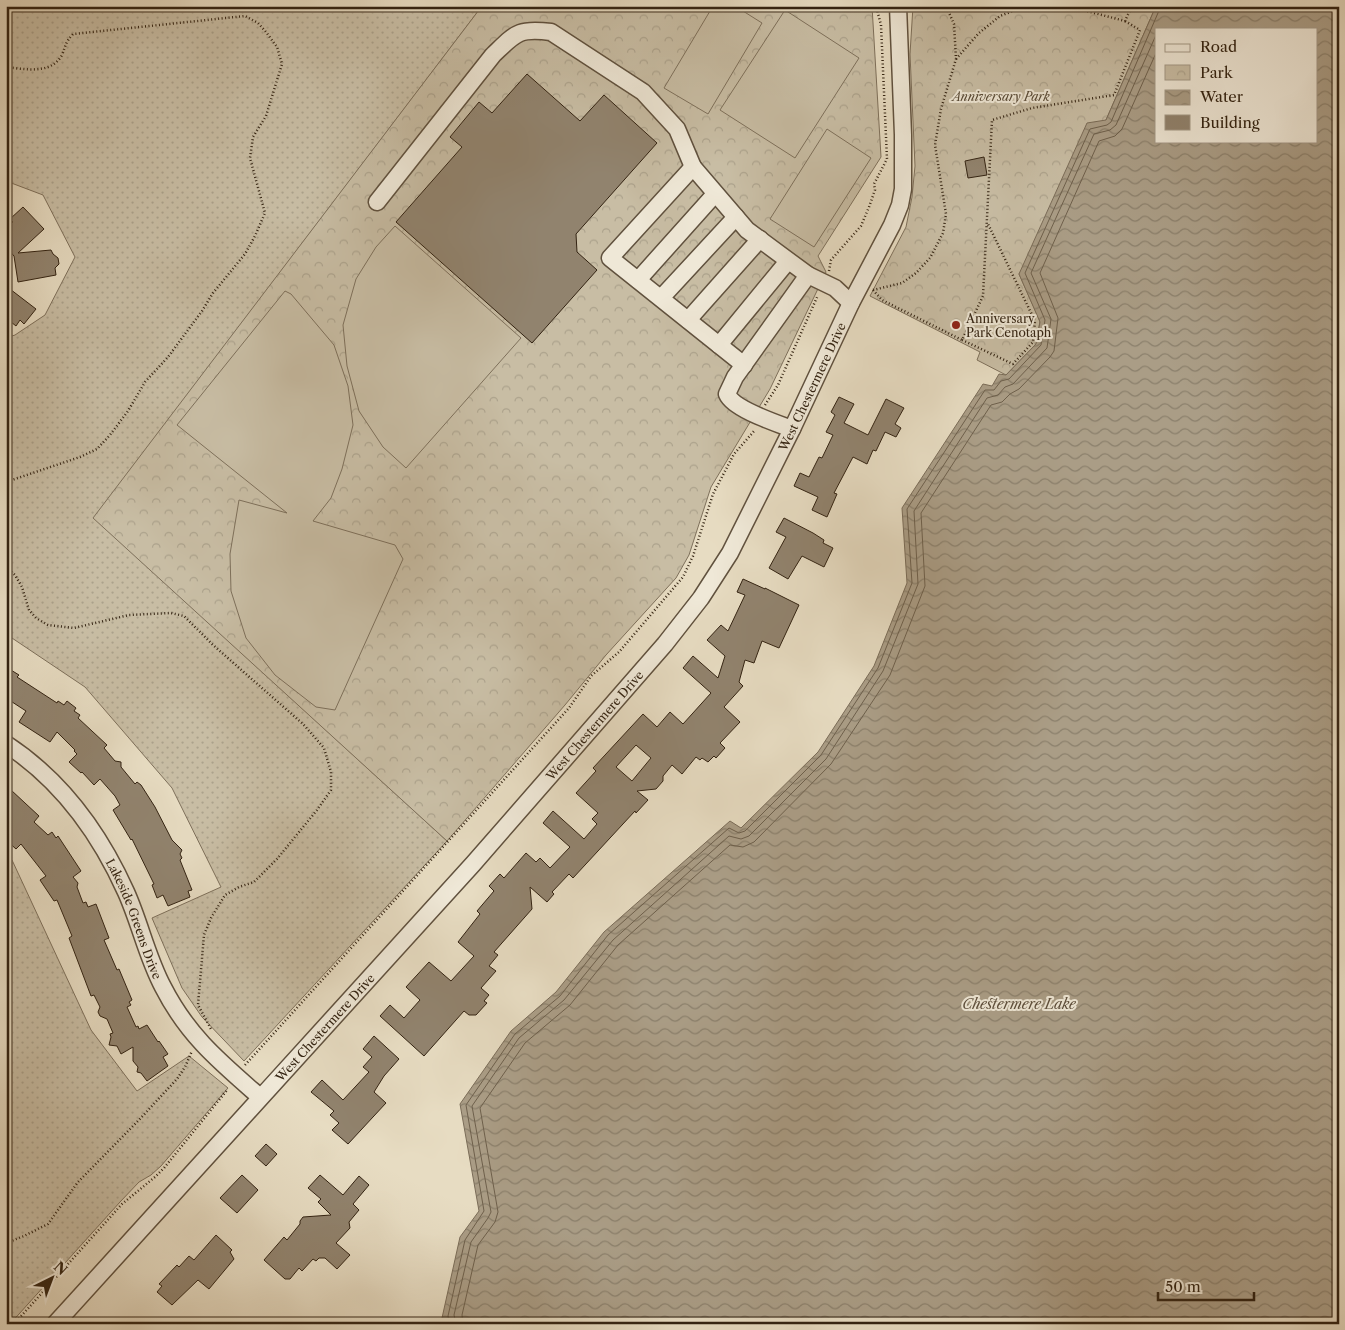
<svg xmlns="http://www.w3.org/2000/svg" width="1345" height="1330" viewBox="0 0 1345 1330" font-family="'Libre Caslon Text',serif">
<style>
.grass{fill:url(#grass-dots);stroke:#7e705b}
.park{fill:url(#park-crowns);stroke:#7e705b}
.pitch{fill:#c8bda4;stroke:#7e705b}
.water{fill:url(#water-waves);stroke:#7a6c58;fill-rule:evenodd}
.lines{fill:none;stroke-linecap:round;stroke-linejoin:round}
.shore{stroke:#6e604c;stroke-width:1}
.building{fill:#91836e;stroke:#332312;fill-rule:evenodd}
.minor-casing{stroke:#60513e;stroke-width:19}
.path{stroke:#332312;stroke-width:2.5;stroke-dasharray:1 2.5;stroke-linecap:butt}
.minor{stroke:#efe8d7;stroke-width:16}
.poi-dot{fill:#8f2418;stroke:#efe8d7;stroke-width:2}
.labels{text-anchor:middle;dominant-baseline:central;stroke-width:4;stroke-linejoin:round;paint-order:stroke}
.park-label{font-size:12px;font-style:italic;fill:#584a36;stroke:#efe8d7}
.poi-label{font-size:12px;fill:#332312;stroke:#efe8d7;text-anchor:start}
.street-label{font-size:12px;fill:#332312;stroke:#efe8d7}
.water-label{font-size:14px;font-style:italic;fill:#5d4e3b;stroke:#efe8d7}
</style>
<defs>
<pattern id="grass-dots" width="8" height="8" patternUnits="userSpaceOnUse" patternTransform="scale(1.25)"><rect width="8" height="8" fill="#c8bda4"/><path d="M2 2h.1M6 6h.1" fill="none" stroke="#aca28c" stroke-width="1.8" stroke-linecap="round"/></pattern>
<pattern id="park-crowns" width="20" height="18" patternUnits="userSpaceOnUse" patternTransform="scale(1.25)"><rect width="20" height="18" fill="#c8bda4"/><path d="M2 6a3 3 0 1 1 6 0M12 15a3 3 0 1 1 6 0" fill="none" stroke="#aca28c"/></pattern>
<pattern id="water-waves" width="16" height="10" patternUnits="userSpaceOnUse" patternTransform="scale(1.25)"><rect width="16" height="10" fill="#aa9d86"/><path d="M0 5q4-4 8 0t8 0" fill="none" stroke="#8b806c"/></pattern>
</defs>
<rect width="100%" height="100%" fill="#e7dcc2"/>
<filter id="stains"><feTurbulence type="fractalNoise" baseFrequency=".004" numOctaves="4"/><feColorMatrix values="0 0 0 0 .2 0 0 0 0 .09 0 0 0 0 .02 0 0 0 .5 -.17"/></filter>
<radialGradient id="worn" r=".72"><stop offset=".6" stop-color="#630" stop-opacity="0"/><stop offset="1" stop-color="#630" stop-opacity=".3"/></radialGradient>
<!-- grass -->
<g class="grass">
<polygon points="6,6 482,6 94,518 447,841 244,1061 202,1017 182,988 152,918 221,887 172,788 85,687 6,634 6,338 15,335 45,315 75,257 43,195 6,181"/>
<polygon points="6,854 12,860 91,1030 137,1091 189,1056 228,1088 161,1166 151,1175 139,1182 120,1202 10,1324 6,1324"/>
</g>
<!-- park -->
<g class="park">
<polygon points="482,6 872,6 881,157 818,256 826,272 770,389 711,487 689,555 676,578 606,655 565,705 447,841 93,518"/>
<polygon points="913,6 1156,6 1106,120 1019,274 1040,321 1036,344 1006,375 977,360 980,352 870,296 906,227 912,197 915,166 910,54"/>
</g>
<!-- pitch -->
<g class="pitch">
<polygon points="713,6 735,6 762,23 708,114 664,88"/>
<polygon points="785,10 859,58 795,158 720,110"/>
<polygon points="827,129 871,158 814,247 770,219"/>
<polygon points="395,226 521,338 406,468 383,447 359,411 347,366 343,325 356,279 376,247"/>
<polygon points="285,291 291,294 334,345 348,386 353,425 342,469 331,498 313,521 395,545 403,559 335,710 316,707 275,675 246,638 231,591 230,554 239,500 287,513 177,425"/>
</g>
<!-- water -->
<path class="water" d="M1156 6H1339V1324H445L442 1318 460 1237 479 1211 460 1104 511 1031 556 992 604 932 730 821 741 828 818 752 874 666 907 583 902 508 983 384 992 386 999 374 1006 375 1036 344 1040 322 1019 274 1087 123 1106 120ZM1156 29H1316V141H1156Z"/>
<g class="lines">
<!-- shore -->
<g class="shore">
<polyline points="449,1324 448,1316 465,1240 484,1211 466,1105 515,1034 560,996 608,935 729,828 739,833 745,831 821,755 878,668 912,583 907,509 985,390 994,390 1001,381 1009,379 1041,345 1045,320 1025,273 1090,129 1107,125 1111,122 1161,6"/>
<polyline points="456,1324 454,1315 471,1242 488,1218 491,1212 472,1106 519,1038 564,1000 613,940 729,836 741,839 749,836 826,759 883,671 918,584 914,511 987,398 998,395 1005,387 1013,384 1047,348 1051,319 1031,273 1094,134 1110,130 1116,125 1156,35"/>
<polyline points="463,1324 462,1315 478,1245 495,1222 498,1212 480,1108 525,1043 570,1005 618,945 730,845 743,847 754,842 831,764 890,675 925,586 921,513 991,405 1002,402 1010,394 1019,389 1050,357 1054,351 1058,318 1040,273 1099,141 1115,136 1122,129 1156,53"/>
</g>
</g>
<!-- building -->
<g class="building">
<polygon points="527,74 580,121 604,95 657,143 576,234 577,252 597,270 532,343 396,222 462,147 450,137 479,102 492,113"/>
<polygon points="984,157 987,175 968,178 965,161"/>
<polygon points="23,207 44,229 18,253 51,250 53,254 58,258 59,264 55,268 56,275 18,282 14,256 6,247 6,228 13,222 10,219"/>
<polygon points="6,286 36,309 24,324 20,320 16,326 6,318"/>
<polygon points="839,397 854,404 844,423 868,435 886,399 904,408 895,424 901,428 896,437 885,432 876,451 873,450 867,464 853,457 834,493 837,494 827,517 812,510 818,497 794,486 800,473 809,477 819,457 822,458 833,435 826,432 835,415 831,412"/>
<polygon points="784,518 813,533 824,540 823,543 833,548 824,567 802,556 788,579 769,568 786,537 776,532"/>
<path d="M743 579 765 589V588L799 605 779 648 762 641 754 663 745 660 739 682 743 686 724 707 740 722 720 743 725 748 716 758 714 756 708 762 702 758 700 760 696 757 682 774 672 765 663 776V781L656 789 637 791 648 800 636 813 635 811 573 878 569 874 552 892 554 894 547 902 530 887 532 909 494 952 498 955 489 966 496 971 481 988 489 995 484 1001 487 1003 476 1015H469L464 1011 424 1056 380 1016 390 1005 404 1018 420 1000 406 987 429 962 451 981 474 956 458 942 480 914 477 911 494 891 489 886 500 874 504 878 526 853 536 862 540 858 550 868 570 847 543 823 553 811 584 839 597 824 592 819 598 813 576 793 596 771 593 768 643 714 657 727 670 712 683 724 711 693 683 668 693 656 718 678 725 656 707 640 721 625 728 631 745 595 737 592ZM636 745 651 758 632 781 616 767Z"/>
<polygon points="6,667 19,675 17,677 57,703 58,701 64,705 67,701 76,708 74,711 80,715 78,718 107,745 104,748 115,761 121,762 121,767 135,784 137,782 141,785 155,807 172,840 182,850 180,854 182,858 180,860 192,890 188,891 190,897 168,906 163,895 157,898 152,885 154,884 132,839 131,840 113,810 120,805 115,796 100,779 94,785 82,772 81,773 69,762 77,754 74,751 75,750 57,732 50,742 19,722 26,711 6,698"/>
<polygon points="11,790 39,816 34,822 48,835 52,832 56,838 58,836 81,871 73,877 78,883 77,887 83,903 86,902 88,907 96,904 109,938 104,940 117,970 119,969 132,1000 129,1002 131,1005 127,1007 136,1027 138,1026 139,1029 147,1025 158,1042 159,1041 168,1054 163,1057 168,1066 147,1081 141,1073 137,1072 138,1067 133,1061 133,1047 121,1054 117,1046 109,1045 111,1037 110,1034 113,1033 107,1019 100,1016 98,1012 100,1007 94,995 91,996 69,938 72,936 57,900 54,901 40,880 46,876 21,844 16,849 6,840 6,796"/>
<polygon points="374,1036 399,1059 384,1076 374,1092 386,1103 348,1144 332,1130 339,1123 330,1115 334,1111 311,1092 322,1080 343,1100 369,1072 363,1067 372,1057 363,1049"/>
<polygon points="266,1144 277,1154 266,1166 255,1156"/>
<polygon points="242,1175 258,1190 237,1213 220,1198"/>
<polygon points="320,1175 343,1195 359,1176 369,1185 353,1204 359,1210 349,1222 350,1228 336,1243 350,1255 337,1269 325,1258 319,1258 316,1261 313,1259 302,1271 299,1268 290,1279 285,1279 264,1260 284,1237 287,1240 300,1224 300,1221 303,1217 331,1215 318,1202 321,1199 308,1188"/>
<polygon points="216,1235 232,1250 230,1252 234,1259 209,1289 198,1280 172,1305 157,1292 162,1286 159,1284 177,1265 179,1267 189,1256 194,1260"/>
</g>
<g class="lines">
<!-- minor casing -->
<g class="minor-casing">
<g id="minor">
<path d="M377 202 493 55C516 33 518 28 551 32L643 92 677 129 693 167"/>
<polyline points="638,280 715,194"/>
<polyline points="661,298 736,217"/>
<polyline points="688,320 760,239"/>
<polyline points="719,345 788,261"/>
<polyline points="744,365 610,258 693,167 747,230 808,275 835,288 851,303"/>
<path d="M792 429C776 423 733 409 727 394L735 377 808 275"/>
<path id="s1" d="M6 744C61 780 99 832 126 892 140 923 147 957 163 987 188 1036 220 1062 260 1097"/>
<path id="s2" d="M55 1324 473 864 665 644 701 598 730 553 792 429 851 303 892 225 900 205 903 189V135L898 6"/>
</g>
</g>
<!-- path -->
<g class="path">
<polyline points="1067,6 1125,21 1132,6"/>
<polyline points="956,59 979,33 1000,16 1026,6"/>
<path d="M6 67C24 69 51 75 62 55 66 45 65 43 73 34L245 16 258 23 266 32 277 47 282 64 266 116 253 137 250 158 265 213 255 236 245 254 213 293 202 311 168 357 145 382 128 411 110 435 97 449 80 457 6 482"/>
<polyline points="829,271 831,260 861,226 869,207 875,190 874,184 887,159 881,25 876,6"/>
<polyline points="873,290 882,300 962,340 983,296 992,120 1032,108 1114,95 1140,30 1125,21"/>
<polyline points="873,290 902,283 916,273 930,258 943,233 946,214 935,145 941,109 956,59 954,24 946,6"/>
<polyline points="962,340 1013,364 1033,342 1035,321 988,224"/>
<polyline points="765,405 778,385 818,295"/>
<polyline points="6,567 15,575 22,587 29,610 36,618 48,625 74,628 129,615 171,613 184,616 213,645 303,724 324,748 331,772 331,790 317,810 277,859 254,882 239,887 225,895 211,918 204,935 198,1005 212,1031"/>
<polyline points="245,1065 569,708 591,676 619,652 683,577 693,556 713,494 734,454 755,430"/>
<polyline points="6,1243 24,1236 48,1224 78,1182 138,1121 177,1079 185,1067 192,1051"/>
<polyline points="14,1324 122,1204 155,1177 164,1168 228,1089"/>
</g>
<!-- minor -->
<use href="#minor" class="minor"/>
</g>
<!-- markers -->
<circle class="poi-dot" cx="956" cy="325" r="5"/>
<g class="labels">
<!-- park labels -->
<g class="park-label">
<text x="1001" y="96">Anniversary Park</text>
</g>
<!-- poi labels -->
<g class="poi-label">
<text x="966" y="318">Anniversary<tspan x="966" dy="14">Park Cenotaph</tspan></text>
</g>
<!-- street labels -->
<g class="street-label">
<text stroke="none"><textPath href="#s2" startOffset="1211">West Chestermere Drive</textPath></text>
<text stroke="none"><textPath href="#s2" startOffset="806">West Chestermere Drive</textPath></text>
<text stroke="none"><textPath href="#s1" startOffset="221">Lakeside Greens Drive</textPath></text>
<text stroke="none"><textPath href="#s2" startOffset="401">West Chestermere Drive</textPath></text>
</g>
<!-- water labels -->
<g class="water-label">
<text x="1019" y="1004">Chestermere Lake</text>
</g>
</g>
<!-- margin -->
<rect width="1345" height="1330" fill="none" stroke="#e7dcc2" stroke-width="25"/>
<rect x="8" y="8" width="1330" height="1315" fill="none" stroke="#332312" stroke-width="2.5"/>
<rect x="12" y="12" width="1320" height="1305" fill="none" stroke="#332312"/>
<!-- legend -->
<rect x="1155" y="28" width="162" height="115" fill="#efe8d7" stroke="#a49988"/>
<rect x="1165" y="44" width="25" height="8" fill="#efe8d7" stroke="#a49988"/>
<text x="1200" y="52" font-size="15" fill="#332312">Road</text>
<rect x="1165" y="65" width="25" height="15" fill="url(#park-crowns)" stroke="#a49988"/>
<text x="1200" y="78" font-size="15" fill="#332312">Park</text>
<rect x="1165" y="90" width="25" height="15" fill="url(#water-waves)" stroke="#a49988"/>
<text x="1200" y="102" font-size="15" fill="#332312">Water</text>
<rect x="1165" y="115" width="25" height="15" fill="#91836e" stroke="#a49988"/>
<text x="1200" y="128" font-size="15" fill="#332312">Building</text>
<!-- north arrow -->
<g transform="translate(52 1278) rotate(42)" stroke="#efe8d7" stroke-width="4" paint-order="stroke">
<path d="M0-4L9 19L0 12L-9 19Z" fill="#332312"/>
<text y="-8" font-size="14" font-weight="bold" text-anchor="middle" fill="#332312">N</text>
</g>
<!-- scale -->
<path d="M1158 1292v8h96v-8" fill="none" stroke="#332312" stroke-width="2.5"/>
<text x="1165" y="1292" font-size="15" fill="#332312" stroke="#efe8d7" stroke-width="4" paint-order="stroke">50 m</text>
<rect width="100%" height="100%" filter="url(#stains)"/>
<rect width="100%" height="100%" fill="url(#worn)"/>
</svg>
